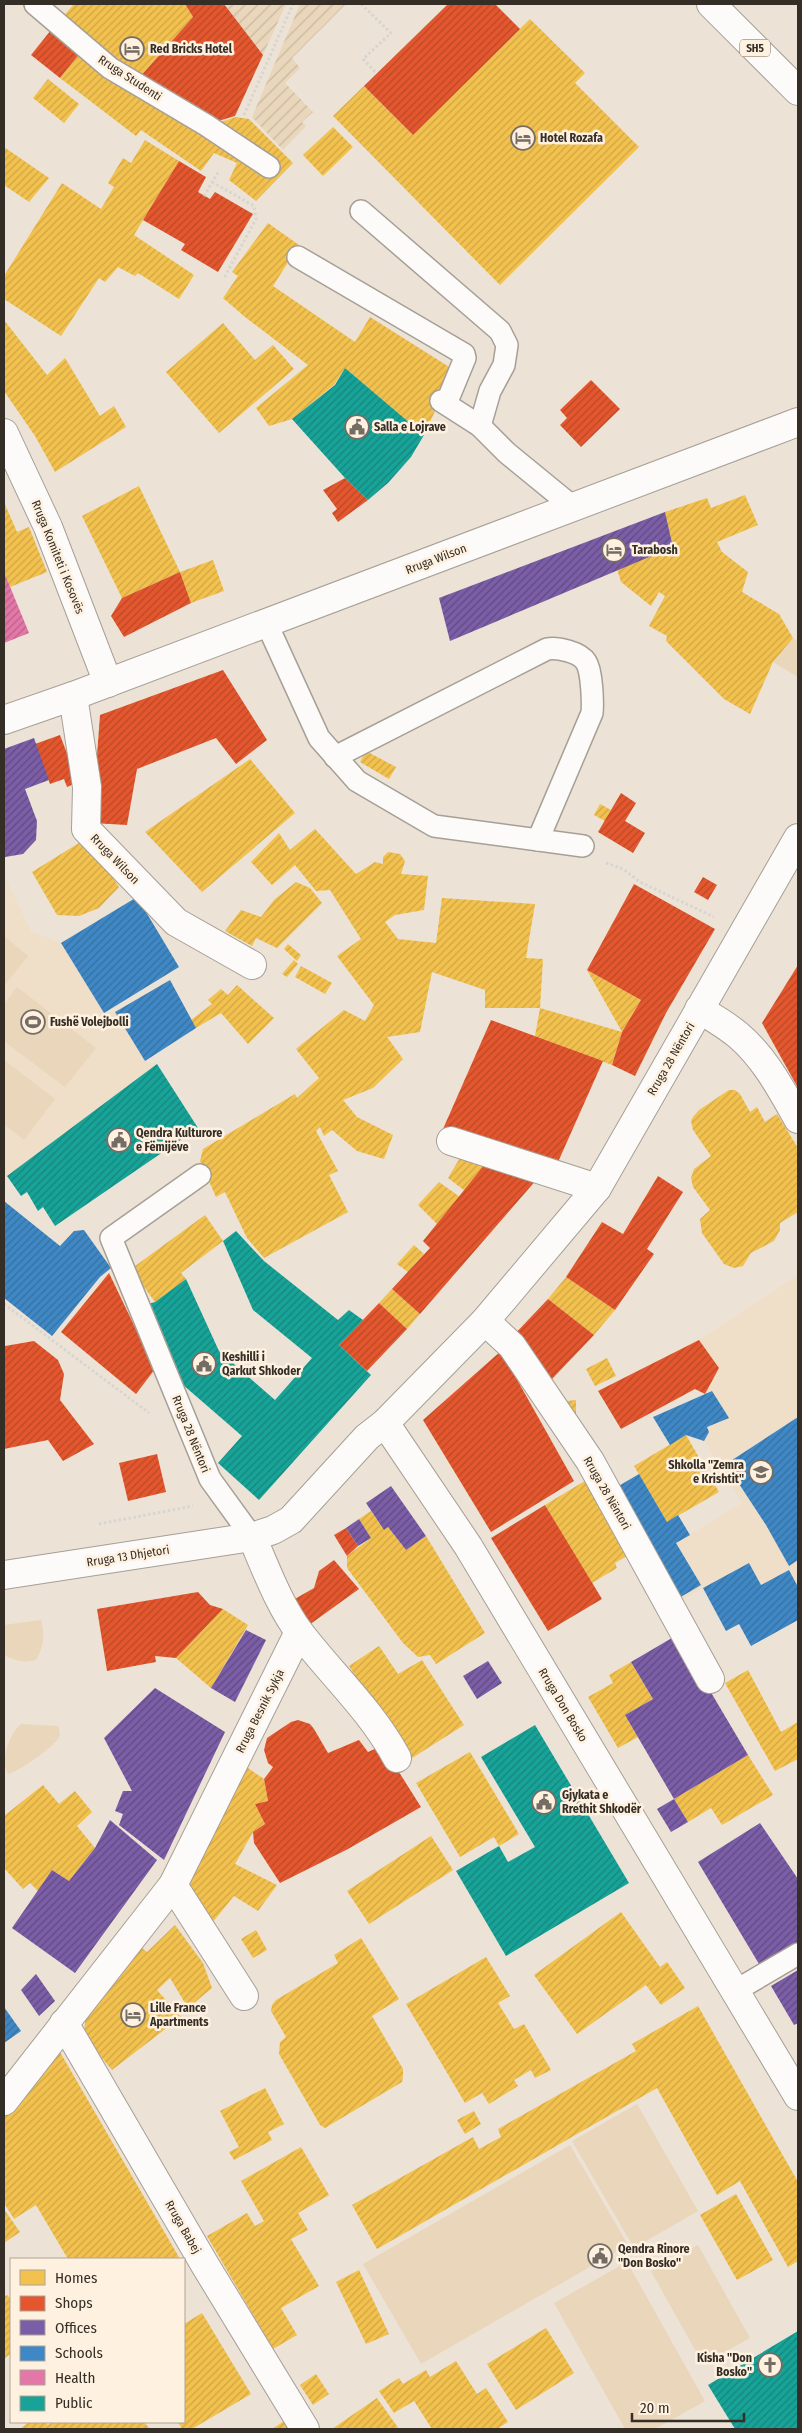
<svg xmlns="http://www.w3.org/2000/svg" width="802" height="2433" viewBox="0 0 802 2433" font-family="'Fira Sans Condensed',sans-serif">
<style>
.built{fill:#efdfc9}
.green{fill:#e9d6bb}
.garden{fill:url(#garden-furrows)}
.homes{fill:url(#homes-hatch)}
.shops{fill:url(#shops-hatch)}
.offices{fill:url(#offices-hatch)}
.schools{fill:url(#schools-hatch)}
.health{fill:url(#health-hatch)}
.public{fill:url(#public-hatch)}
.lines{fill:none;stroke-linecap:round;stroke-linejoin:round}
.lane-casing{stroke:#a69f96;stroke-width:24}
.street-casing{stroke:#a69f96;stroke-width:30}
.primary-casing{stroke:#a69f96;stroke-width:30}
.path{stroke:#d7d5d1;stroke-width:3;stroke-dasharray:2.5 2.5;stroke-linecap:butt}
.lane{stroke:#fcfbf9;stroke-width:21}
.street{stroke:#fcfbf9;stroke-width:28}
.primary{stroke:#fcfbf9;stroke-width:28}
.labels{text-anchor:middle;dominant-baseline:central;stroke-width:5;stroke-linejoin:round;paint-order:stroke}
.shield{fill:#fff1e0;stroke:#72685e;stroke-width:1}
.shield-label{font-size:11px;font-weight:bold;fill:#352e26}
.poi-label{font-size:12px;font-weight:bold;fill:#352e26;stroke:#fff1e0;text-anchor:start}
.street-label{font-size:12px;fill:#352e26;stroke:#fff1e0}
</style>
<defs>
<pattern id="garden-furrows" width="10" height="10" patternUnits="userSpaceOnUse" patternTransform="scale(1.25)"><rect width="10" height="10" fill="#e9d6bb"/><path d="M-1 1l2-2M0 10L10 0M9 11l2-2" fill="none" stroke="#c8b8a1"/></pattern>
<pattern id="homes-hatch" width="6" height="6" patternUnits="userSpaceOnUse" patternTransform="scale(1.25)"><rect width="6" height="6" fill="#f2c14e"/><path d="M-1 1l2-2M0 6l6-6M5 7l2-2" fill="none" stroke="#d0a644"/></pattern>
<pattern id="shops-hatch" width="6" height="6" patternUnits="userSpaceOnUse" patternTransform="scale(1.25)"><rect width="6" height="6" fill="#e4572e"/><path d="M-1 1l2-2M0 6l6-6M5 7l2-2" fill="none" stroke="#ba4827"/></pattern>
<pattern id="offices-hatch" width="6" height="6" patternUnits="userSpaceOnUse" patternTransform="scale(1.25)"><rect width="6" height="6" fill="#7b5ea7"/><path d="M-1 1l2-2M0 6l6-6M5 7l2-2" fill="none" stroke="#604a80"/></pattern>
<pattern id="schools-hatch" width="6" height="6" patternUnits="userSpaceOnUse" patternTransform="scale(1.25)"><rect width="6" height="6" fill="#3f88c5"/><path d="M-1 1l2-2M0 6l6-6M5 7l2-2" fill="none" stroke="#3670a0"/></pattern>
<pattern id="health-hatch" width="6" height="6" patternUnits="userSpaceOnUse" patternTransform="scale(1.25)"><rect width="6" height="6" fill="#e377a8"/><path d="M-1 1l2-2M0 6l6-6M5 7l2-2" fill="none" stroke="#b96289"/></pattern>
<pattern id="public-hatch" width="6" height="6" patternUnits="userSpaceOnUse" patternTransform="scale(1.25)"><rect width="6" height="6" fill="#17a398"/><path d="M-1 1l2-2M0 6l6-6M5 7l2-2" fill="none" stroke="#16857c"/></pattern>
</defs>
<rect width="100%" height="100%" fill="#ece3d6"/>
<!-- built -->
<g class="built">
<polygon points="4,875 31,931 61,943 104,1013 115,1012 145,1061 157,1064 4,1178"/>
<polygon points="798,1275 798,1620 751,1646 739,1624 726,1631 703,1588 676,1604 650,1559 742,1503 704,1441 709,1432 707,1427 728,1418 705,1394 719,1368 699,1340"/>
</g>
<!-- green -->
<g class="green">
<polygon points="793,638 798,641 798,677 773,662"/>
<polygon points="4,936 28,956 4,986"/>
<polygon points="17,987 96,1048 65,1087 4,1041 4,1004"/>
<polygon points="4,1060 55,1099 24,1140 4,1124"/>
<path d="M41 1620C45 1635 44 1646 36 1660 24 1663 15 1661 4 1655V1625Z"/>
<path d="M21 1724 58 1726C59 1730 61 1733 59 1737 55 1746 17 1773 8 1774 0 1760 9 1734 21 1724Z"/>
<polygon points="637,2104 698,2211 634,2248 572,2141"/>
<polygon points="570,2145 628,2245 421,2364 363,2264"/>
<polygon points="698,2245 750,2338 703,2364 651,2271"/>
<polygon points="627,2262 705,2401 655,2429 625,2429 554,2303"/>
</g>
<!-- garden -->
<g class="garden">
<polygon points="224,4 286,4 263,55"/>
<polygon points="300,4 346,4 292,58 300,68 285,83 313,112 302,122 306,126 283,150 252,117"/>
</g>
<!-- homes -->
<g class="homes">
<polygon points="74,4 185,4 193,17 139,78 61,19"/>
<polygon points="530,19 585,73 575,83 639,147 500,285 333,116 364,86 413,135"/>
<polygon points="80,53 221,122 236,117 249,119 293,163 256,201 229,180 237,163 214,153 201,171 141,130 136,136 60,78"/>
<polygon points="48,79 79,104 64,123 33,98"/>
<polygon points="333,127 353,147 323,176 303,155"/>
<polygon points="145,140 179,161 134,235 194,275 179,299 138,273 135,276 118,267 105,282 99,278 61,336 4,299 4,276 62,183 101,209 114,187 108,183 123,158 131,163"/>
<polygon points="4,147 49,178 29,202 4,185"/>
<polygon points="268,223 299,245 273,286 355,342 370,317 454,370 424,435 345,368 334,385 292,419 269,426 256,408 308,365 245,317 223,298 238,276 232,272"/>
<polygon points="4,320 47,375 65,358 100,416 114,406 126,427 55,472 35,436 4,391"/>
<polygon points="223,323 255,360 273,345 294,369 219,433 166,372"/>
<polygon points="139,486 180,572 213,560 224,591 191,603 180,572 122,598 82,516"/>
<polygon points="745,495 758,525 717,542 722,552 748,572 742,592 779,614 793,638 773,662 750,714 724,699 666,641 667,636 649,626 665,596 659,592 651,606 621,582 617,569 673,547 665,512 707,498 711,508"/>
<polygon points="4,502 17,532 29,527 47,572 10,587 4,572"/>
<polygon points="366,751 396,767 389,779 360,762"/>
<polygon points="250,759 295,813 202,892 145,832"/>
<polygon points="600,804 611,810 605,821 594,815"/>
<polygon points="315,829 356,874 375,862 383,864 383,857 388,852 400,854 405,861 401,874 428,876 424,910 395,915 385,922 398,939 436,943 442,898 535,904 526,958 543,959 540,1008 485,1008 485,990 432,972 420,1032 387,1037 403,1059 373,1088 343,1100 357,1117 393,1135 384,1159 357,1151 332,1130 324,1136 320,1127 316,1131 338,1171 329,1175 348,1212 264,1258 247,1238 225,1192 216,1197 200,1161 203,1149 295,1094 297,1098 319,1078 296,1049 344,1010 365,1021 374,1005 337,956 361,939 330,890 316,891 295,865 272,885 251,862 279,833 290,850"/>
<polygon points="87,838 119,887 99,908 79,916 57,915 32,872"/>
<polygon points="296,882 310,888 322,903 277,948 256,938 252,946 225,931 241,910 261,917 274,900"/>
<polygon points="288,944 301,955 297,961 284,949"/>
<polygon points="294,960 298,964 287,977 282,974"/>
<polygon points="301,966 332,983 325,994 295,977"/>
<polygon points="587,970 641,1000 622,1032"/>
<polygon points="237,985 274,1018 248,1044 221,1013 196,1028 191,1020 212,1004 208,1000 221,989 228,995"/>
<polygon points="540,1008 622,1032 612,1065 535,1036"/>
<polygon points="729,1090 735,1090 740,1094 750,1112 757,1107 765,1122 777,1114 798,1148 798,1212 780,1223 780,1230 774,1241 751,1253 743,1266 734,1268 724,1264 702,1233 700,1219 710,1210 693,1187 691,1178 694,1169 711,1156 693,1130 691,1121 693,1117 699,1110"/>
<polygon points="464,1151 490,1158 465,1191 448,1178"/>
<polygon points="439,1182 460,1197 438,1225 418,1205"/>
<polygon points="205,1215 223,1241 181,1273 186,1279 155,1302 131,1269"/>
<polygon points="414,1245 424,1254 408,1272 397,1264"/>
<polygon points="566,1277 615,1310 594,1335 548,1299"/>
<polygon points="392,1289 420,1314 407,1329 379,1303"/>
<polygon points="607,1358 616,1376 595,1386 586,1369"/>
<polygon points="576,1400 576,1415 567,1415 567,1401"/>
<polygon points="686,1435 719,1492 667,1522 634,1466"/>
<polygon points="593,1476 637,1550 615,1563 617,1568 592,1583 545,1505"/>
<polygon points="371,1511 384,1530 388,1527 406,1550 426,1536 485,1633 436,1664 430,1655 418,1657 403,1643 347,1568 347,1556 371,1538 359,1519"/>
<polygon points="223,1609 248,1625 211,1688 176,1658"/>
<polygon points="379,1646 398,1674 422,1660 464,1725 409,1760 349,1666"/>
<polygon points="631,1662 653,1699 625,1715 638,1737 618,1748 588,1697 613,1683 609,1675"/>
<polygon points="748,1670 781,1732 798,1722 798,1759 775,1771 725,1683"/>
<polygon points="470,1752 519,1834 499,1846 494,1837 460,1857 416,1783"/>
<polygon points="748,1755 773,1795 722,1825 711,1808 688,1822 674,1799"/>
<polygon points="245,1766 264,1779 268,1801 255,1804 265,1824 253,1832 235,1864 277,1885 258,1911 234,1896 212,1923 185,1884"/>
<polygon points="43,1785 59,1804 75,1791 92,1812 77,1826 95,1848 69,1881 52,1870 38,1891 30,1883 23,1889 4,1868 4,1816"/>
<polygon points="431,1836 453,1870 369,1924 347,1891"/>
<polygon points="621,1912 660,1967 667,1962 685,1988 661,2005 646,1985 577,2034 534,1975"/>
<polygon points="175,1925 203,1963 212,1988 188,2008 170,1978 157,1990 181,2017 112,2070 96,2051 84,2032 86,2013 141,1947 147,1952"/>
<polygon points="256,1930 267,1950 253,1958 241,1939"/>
<polygon points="361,1938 399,1999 372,2016 403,2069 403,2076 402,2082 325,2128 320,2125 279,2054 280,2042 286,2037 271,2011 272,2005 276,2000 338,1963 334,1955"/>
<polygon points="486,1957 510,1996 498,2003 514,2029 524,2024 551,2070 535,2078 531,2070 514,2080 518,2086 489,2104 482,2093 465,2103 406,2004"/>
<polygon points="698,2006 798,2182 798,2261 788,2267 740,2181 717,2195 657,2088 377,2249 352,2205 473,2137 479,2149 501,2137 498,2129 636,2051 632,2044"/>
<polygon points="57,2047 176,2252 180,2259 68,2259 36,2205 14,2219 4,2203 4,2118"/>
<polygon points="265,2088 284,2124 268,2132 272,2140 234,2160 229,2152 239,2147 220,2111"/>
<polygon points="474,2111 481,2124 465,2134 457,2120"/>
<polygon points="301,2147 329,2195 298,2213 308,2230 291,2239 319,2286 281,2308 297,2335 273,2349 207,2236 247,2213 255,2226 264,2221 241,2181"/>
<polygon points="736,2194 773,2260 737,2280 700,2215"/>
<polygon points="4,2209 20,2232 4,2243"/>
<polygon points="359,2270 389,2334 366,2344 336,2282"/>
<polygon points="7,2295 11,2299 11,2353 4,2359 4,2297"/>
<polygon points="202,2313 251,2394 192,2429 182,2429 178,2422 184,2422 184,2324"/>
<polygon points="546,2328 574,2373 516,2410 487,2364"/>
<polygon points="456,2361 477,2394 486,2388 508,2422 497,2429 432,2429 414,2401 394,2413 379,2391 399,2378 403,2384 426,2370 430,2377"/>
<polygon points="316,2374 329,2394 313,2405 300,2385"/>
<polygon points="377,2398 399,2429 332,2429"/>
<polygon points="284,2421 289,2429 272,2429"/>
<polygon points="29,2422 45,2422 48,2425 52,2422 144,2422 150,2429 20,2429"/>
</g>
<!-- shops -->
<g class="shops">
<polygon points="185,4 224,4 263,55 235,116 215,122 139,78 193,17"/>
<polygon points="448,4 495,4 520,29 413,135 364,86"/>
<polygon points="51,30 80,53 60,78 31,55"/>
<polygon points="179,161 206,177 198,192 210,199 215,192 253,214 218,272 181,250 185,244 143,220"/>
<polygon points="591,380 620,409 581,447 560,425 567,418 560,410"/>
<polygon points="345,478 368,500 338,522 332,513 337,509 323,490"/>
<polygon points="180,572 191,603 124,637 111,616 122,598"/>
<polygon points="223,670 267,740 236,764 216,738 137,769 127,825 92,823 100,715"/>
<polygon points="60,735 78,782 67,787 64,779 50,784 35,744"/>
<polygon points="621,793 636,803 625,821 645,833 633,853 598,832"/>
<polygon points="703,877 717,885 708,900 694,892"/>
<polygon points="634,884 715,929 666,1013 635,1076 612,1065 622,1032 641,1000 587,970"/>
<polygon points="798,965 798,1088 762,1023"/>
<polygon points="491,1020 603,1061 554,1171 443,1129"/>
<polygon points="490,1158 538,1178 420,1314 392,1289 430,1248 423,1241"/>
<polygon points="658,1176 683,1192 647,1249 654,1254 615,1310 566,1277 602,1222 623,1234"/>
<polygon points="109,1273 155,1369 136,1394 61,1332"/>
<polygon points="548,1299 594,1335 552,1379 511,1338"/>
<polygon points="379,1303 407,1329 367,1371 339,1345"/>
<polygon points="699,1340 719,1368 705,1394 695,1389 621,1429 598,1391"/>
<polygon points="34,1341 58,1360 64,1374 60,1400 94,1444 63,1461 48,1440 4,1449 5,1346"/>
<polygon points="501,1351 574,1481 491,1532 423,1420"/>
<polygon points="157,1454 166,1492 128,1501 119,1463"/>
<polygon points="545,1505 602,1599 548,1631 491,1538"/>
<polygon points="346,1528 358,1546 347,1556 334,1535"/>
<polygon points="334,1560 359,1589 309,1625 293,1600 314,1588 319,1571"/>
<polygon points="198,1592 210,1605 223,1609 176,1658 155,1656 156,1662 107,1671 97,1609"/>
<polygon points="298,1720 310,1724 314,1729 328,1753 359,1740 368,1752 379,1747 392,1761 421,1807 348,1849 280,1883 254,1843 253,1832 265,1824 255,1804 268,1801 264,1779 273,1767 268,1763 264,1750 267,1738 291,1722"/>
</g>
<!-- offices -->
<g class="offices">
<polygon points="665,512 673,547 450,641 439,598"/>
<polygon points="34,738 49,780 25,789 37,821 36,840 23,854 5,857 4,749"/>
<polygon points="391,1486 426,1536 406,1550 388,1527 384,1530 366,1503"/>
<polygon points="359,1519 371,1538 358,1546 346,1528"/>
<polygon points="246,1630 266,1640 235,1702 211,1688"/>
<polygon points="677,1635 748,1755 674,1799 625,1715 653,1699 631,1662"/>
<polygon points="488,1661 502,1683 477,1699 463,1676"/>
<polygon points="155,1688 225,1732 164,1860 119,1825 123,1814 115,1811 123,1791 132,1791 104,1738"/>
<polygon points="674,1799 688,1822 671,1832 657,1809"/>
<polygon points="110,1820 157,1860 75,1973 12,1928 52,1870 69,1881 95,1848"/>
<polygon points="760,1823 798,1879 798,1948 762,1969 698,1862"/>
<polygon points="798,1970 798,2023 794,2025 771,1986"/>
<polygon points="36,1974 55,2001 39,2016 21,1990"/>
</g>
<!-- schools -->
<g class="schools">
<polygon points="137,897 179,967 104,1013 61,943"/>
<polygon points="170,980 196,1028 145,1061 115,1012"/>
<polygon points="4,1201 60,1246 74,1231 84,1230 111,1268 100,1277 52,1336 4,1298"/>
<polygon points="712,1391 729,1418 707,1427 709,1432 704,1441 686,1435 670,1445 653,1417"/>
<polygon points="798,1417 798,1560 789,1566 766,1525 726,1464"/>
<polygon points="639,1474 667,1522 678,1515 690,1535 676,1543 701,1585 674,1601 610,1491"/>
<polygon points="749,1563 761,1585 789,1570 798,1587 798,1620 751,1646 739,1624 726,1631 703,1588"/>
<polygon points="4,2007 21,2031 4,2043"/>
</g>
<!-- health -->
<polygon class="health" points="4,572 29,633 4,643"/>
<!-- public -->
<g class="public">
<polygon points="345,368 424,435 411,457 388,483 368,500 345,478 292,419 335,385"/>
<polygon points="157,1064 198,1128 55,1226 43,1207 38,1211 27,1192 21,1196 7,1176"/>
<polygon points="236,1231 264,1261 338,1320 349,1310 363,1320 339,1345 371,1375 259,1500 218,1463 242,1436 182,1384 145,1305 155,1302 186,1279 219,1351 275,1400 312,1358 253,1310 223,1241"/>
<polygon points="535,1725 629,1883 506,1956 456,1871 499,1846 508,1862 535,1847 481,1757"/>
<polygon points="798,2331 798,2429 735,2429 708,2385"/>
</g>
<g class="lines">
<!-- lane casing -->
<g class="lane-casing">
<g id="lane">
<polyline points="35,4 110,68 206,125 269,167"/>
<polyline points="361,211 500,331 507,345 504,365 490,391 480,426"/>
<polyline points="298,257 464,354 465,358 446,404"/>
<polyline points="441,401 480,426 507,453 573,507"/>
<polyline points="266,622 319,738 357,781 434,826 583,846"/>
<path d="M335 757 547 649C557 647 580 652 586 662 592 671 593 703 592 713L538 840"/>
<polyline points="200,1175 111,1238 210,1479 252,1537"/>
<polyline points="735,1991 798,1954"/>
</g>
</g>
<!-- street casing -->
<g class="street-casing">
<g id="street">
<polyline points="4,433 48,527 108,683"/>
<polyline points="73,696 87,787 86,829 176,922 252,965"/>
<polyline points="4,720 73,696 798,422"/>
<path d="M699 1009C712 1017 726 1025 738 1035 765 1058 781 1089 798 1119"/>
<polyline points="451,1141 597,1188"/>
<polyline points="485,1321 512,1346 590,1461 710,1679"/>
<polyline points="385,1423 468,1546 798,2096"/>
<path d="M252 1537C266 1569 279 1605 300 1633 333 1676 371 1710 397 1758"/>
<polyline points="4,1575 252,1537 273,1530 291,1520 367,1437 385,1423 485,1321 597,1188 798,838"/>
<polyline points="173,1885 244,1996"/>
<polyline points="64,2023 205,2265 305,2429"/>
<polyline points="4,2101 173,1885 299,1632"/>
</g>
</g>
<!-- primary casing -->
<g class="primary-casing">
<polyline id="primary" points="711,4 798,91"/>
</g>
<!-- path -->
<g class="path">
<polyline points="361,4 391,33 363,59 376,73"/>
<polyline points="244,115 293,4"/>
<polyline points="212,182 254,206 256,219 224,278"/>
<polyline points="204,196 219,171"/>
<polyline points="606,863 623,869 640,882 714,917"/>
<polyline points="4,1304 149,1413"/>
<polyline points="99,1524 193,1506"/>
</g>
<!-- lane -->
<use href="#lane" class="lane"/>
<!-- street -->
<use href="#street" class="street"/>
<!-- primary -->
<use href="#primary" class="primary"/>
</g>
<!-- icons -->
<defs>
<g id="hotel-ring" transform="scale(1.25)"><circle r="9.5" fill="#fff1e0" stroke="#756d64" stroke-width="1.5"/><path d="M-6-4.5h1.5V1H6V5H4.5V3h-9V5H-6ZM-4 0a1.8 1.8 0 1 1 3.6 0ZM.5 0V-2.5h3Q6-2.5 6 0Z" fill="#756d64"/></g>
<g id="civic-ring" transform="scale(1.25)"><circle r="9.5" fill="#fff1e0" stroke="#756d64" stroke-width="1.5"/><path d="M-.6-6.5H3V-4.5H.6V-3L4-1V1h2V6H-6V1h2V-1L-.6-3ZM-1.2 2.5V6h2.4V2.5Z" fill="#756d64"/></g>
<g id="stadium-ring" transform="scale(1.25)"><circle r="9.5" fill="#fff1e0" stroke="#756d64" stroke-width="1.5"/><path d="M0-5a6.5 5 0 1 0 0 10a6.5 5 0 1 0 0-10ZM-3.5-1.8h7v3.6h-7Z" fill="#756d64"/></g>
<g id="school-ring" transform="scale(1.25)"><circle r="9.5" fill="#fff1e0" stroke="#756d64" stroke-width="1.5"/><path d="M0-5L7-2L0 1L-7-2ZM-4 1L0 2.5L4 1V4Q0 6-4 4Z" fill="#756d64"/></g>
<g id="church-ring" transform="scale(1.25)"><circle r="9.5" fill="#fff1e0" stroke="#756d64" stroke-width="1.5"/><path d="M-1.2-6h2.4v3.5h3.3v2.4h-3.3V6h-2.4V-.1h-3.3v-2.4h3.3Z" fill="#756d64"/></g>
</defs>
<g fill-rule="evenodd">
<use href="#hotel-ring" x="132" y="49"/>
<use href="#hotel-ring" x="523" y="138"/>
<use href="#civic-ring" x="357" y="427"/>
<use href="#hotel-ring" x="614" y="550"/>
<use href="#stadium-ring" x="33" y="1022"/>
<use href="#civic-ring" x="119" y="1140"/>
<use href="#civic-ring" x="204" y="1364"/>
<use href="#school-ring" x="761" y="1472"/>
<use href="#civic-ring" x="544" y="1802"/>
<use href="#hotel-ring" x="133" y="2015"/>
<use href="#civic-ring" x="600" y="2256"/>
<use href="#church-ring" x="770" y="2365"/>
</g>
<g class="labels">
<!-- shield labels -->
<rect class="shield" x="740" y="39.5" width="30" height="17" rx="4"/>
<g class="shield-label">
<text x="755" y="48">SH5</text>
</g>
<!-- poi labels -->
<g class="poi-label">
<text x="150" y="49">Red Bricks Hotel</text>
<text x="540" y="138">Hotel Rozafa</text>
<text x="374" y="427">Salla e Lojrave</text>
<text x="632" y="550">Tarabosh</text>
<text x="50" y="1022">Fushë Volejbolli</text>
<text x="136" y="1133">Qendra Kulturore<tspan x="136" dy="14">e Fëmijëve</tspan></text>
<text x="222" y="1357">Keshilli i<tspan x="222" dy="14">Qarkut Shkoder</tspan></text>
<text x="744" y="1465" text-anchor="end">Shkolla "Zemra<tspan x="744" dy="14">e Krishtit"</tspan></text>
<text x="562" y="1795">Gjykata e<tspan x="562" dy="14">Rrethit Shkodër</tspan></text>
<text x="150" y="2008">Lille France<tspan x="150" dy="14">Apartments</tspan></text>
<text x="618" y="2249">Qendra Rinore<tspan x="618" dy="14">"Don Bosko"</tspan></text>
<text x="752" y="2358" text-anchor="end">Kisha "Don<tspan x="752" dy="14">Bosko"</tspan></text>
</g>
<!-- street labels -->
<g class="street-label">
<text transform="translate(130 78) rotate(33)">Rruga Studenti</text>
<text transform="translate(58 557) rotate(68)">Rruga Komiteti i Kosovës</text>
<text transform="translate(436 559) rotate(-21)">Rruga Wilson</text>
<text transform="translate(115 859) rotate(46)">Rruga Wilson</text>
<text transform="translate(671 1059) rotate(-60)">Rruga 28 Nëntori</text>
<text transform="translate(191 1434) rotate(68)">Rruga 28 Nëntori</text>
<text transform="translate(607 1493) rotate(60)">Rruga 28 Nëntori</text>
<text transform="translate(128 1556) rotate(-9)">Rruga 13 Dhjetori</text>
<text transform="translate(563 1705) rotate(59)">Rruga Don Bosko</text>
<text transform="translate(260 1711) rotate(-63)">Rruga Besnik Sykja</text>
<text transform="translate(183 2227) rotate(60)">Rruga Babej</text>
</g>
</g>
<!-- border -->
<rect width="802" height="2433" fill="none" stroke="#352e26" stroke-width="10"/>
<!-- legend -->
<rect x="10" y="2258" width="175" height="165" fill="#fff1e0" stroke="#aea396"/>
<rect x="20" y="2270" width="25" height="15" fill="#f2c14e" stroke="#aea396"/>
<text x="55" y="2283" font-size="15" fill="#352e26">Homes</text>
<rect x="20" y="2296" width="25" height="15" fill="#e4572e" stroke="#aea396"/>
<text x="55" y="2308" font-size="15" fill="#352e26">Shops</text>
<rect x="20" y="2320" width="25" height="15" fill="#7b5ea7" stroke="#aea396"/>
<text x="55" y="2333" font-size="15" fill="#352e26">Offices</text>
<rect x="20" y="2346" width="25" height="15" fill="#3f88c5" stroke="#aea396"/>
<text x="55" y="2358" font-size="15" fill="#352e26">Schools</text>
<rect x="20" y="2370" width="25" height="15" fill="#e377a8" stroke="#aea396"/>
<text x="55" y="2383" font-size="15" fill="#352e26">Health</text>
<rect x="20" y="2396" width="25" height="15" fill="#17a398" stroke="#aea396"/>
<text x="55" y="2408" font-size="15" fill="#352e26">Public</text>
<!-- scale -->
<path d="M632 2413v8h112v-8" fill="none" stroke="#352e26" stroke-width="2.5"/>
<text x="640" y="2413" font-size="15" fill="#352e26" stroke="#fff1e0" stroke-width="4" paint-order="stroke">20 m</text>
</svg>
